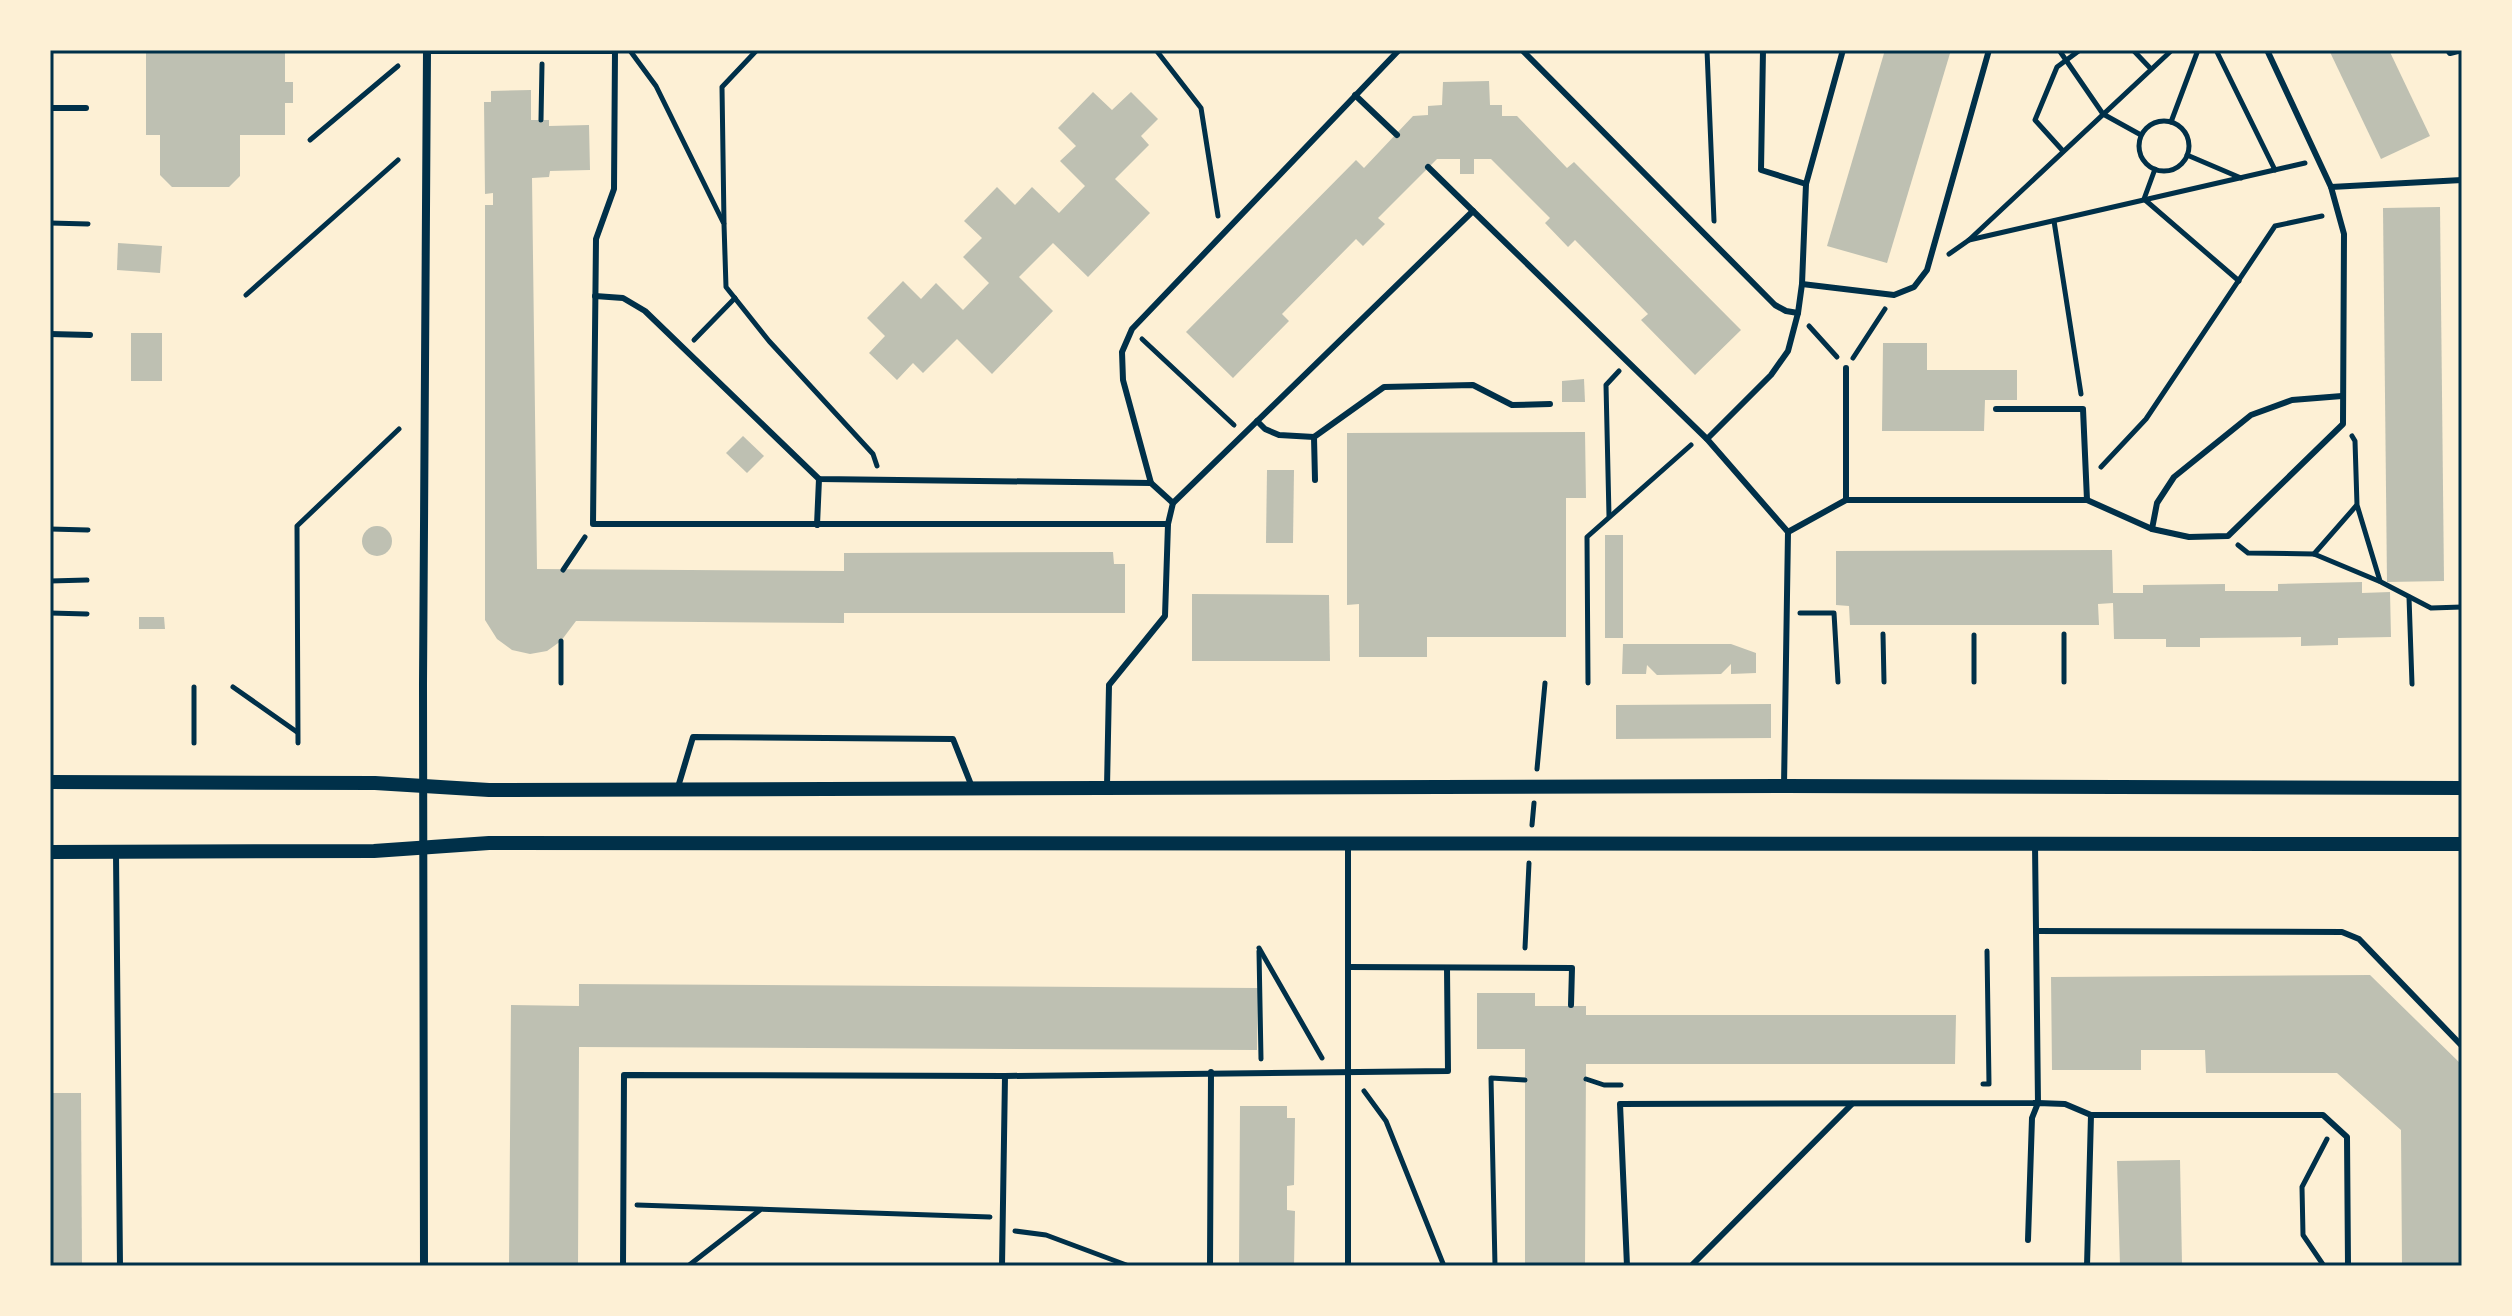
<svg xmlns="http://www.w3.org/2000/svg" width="2512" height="1316" viewBox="0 0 2512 1316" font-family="'IBM Plex Sans',sans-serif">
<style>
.building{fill:#bec0b2}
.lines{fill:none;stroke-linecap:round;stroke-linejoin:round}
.path{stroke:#003049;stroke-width:5}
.service{stroke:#003049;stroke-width:6}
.minor{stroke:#003049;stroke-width:8}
.tertiary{stroke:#003049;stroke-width:14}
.neatline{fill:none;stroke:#003049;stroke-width:3}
</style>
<rect width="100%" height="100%" fill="#fdf0d5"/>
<!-- building -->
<g class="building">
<polygon points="146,50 285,50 285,82 293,82 293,103 285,103 285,135 240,135 240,176 229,187 172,187 160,175 160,135 146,135"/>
<polygon points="1885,50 1951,50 1887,263 1827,246"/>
<polygon points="2329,50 2389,50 2430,136 2381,159"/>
<polygon points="1489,81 1490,105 1502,105 1502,116 1517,116 1567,168 1574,162 1741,330 1695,375 1641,320 1648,314 1575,240 1568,247 1545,223 1550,218 1491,159 1474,159 1474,174 1460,174 1460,159 1437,159 1378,218 1385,224 1363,246 1356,239 1282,314 1289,321 1233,378 1186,332 1356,160 1364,168 1413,116 1428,115 1428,106 1442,105 1443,82"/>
<polygon points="531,90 531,120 549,120 549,126 589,125 590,170 550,171 549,177 532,178 537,569 844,571 844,553 1113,552 1114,564 1125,564 1125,613 844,613 844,623 576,621 561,641 547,651 530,654 512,650 497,639 485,620 485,205 493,205 493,193 485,194 484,102 491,102 491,91"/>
<polygon points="1093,92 1112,110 1131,92 1158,119 1141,136 1149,145 1115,179 1150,213 1088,277 1053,243 1019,277 1053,311 992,374 957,339 923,373 913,363 897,380 869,353 885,336 867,318 903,281 921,299 936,283 963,310 989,283 963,257 982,238 964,221 997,187 1015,205 1032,187 1059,213 1085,186 1060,161 1076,146 1058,128"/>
<polygon points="2440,207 2444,581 2387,582 2383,208"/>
<polygon points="118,243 162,246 160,273 117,270"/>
<rect x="131" y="333" width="31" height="48"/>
<polygon points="1883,343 1927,343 1927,370 2017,370 2017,400 1985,400 1984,431 1882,431"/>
<polygon points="1584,379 1585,402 1562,402 1562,381"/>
<polygon points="1585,432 1586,498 1566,498 1566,637 1427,637 1427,657 1359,657 1359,604 1347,605 1347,433"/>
<polygon points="743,436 764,456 747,473 726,453"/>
<polygon points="1267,470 1294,470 1293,543 1266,543"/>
<circle cx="377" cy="541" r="15"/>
<rect x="1605" y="535" width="18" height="103"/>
<polygon points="2112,550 2113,593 2143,593 2143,585 2225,584 2225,591 2278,591 2278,584 2362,582 2362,593 2390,592 2391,637 2338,638 2338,645 2301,646 2301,637 2200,638 2200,647 2166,647 2166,639 2114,639 2113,603 2098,604 2099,625 1850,625 1849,606 1836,605 1836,551"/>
<polygon points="1192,594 1329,595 1330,661 1192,661"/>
<polygon points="139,617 164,617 165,629 139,629"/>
<polygon points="1623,644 1731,644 1756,653 1756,673 1731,674 1731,664 1721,674 1657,675 1647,665 1646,674 1622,674"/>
<polygon points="1771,704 1771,738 1616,739 1616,705"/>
<polygon points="2370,975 2462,1065 2462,1266 2402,1266 2401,1130 2337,1073 2206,1073 2205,1050 2141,1050 2141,1070 2052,1070 2051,977"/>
<polygon points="579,984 1258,988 1257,1050 579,1047 578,1266 509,1266 511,1005 579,1006"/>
<polygon points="1477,993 1535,993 1535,1006 1586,1006 1586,1015 1956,1015 1955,1064 1586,1064 1585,1266 1525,1266 1525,1049 1477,1049"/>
<polygon points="50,1093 81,1093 82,1266 50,1266"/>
<polygon points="1240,1106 1287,1106 1287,1118 1295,1118 1294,1185 1287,1186 1287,1210 1295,1211 1294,1266 1239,1266"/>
<polygon points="2180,1160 2182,1264 2120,1266 2117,1161"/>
</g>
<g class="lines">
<!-- path -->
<g class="path">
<polyline points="1156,50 1201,108 1218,216"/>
<polyline points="1707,50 1714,221"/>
<polyline points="2059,50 2103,114 2141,135"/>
<polyline points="2133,50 2151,69"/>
<polyline points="2216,50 2275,170"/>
<polyline points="631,52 656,86 724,224 726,287 769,341 873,454 877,466"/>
<polyline points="541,120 542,64"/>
<circle cx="2164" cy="146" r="25"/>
<polyline points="2171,122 2198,50"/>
<polyline points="310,140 398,66"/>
<polyline points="2063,151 2035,120 2057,67 2080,50"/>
<polyline points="2187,155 2241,178"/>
<polyline points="2155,169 2144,199 2239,281"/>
<polyline points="2054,221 2081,394"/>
<polyline points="50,223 88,224"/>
<polyline points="724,223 722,87 757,50"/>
<polyline points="1969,240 2305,163"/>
<polyline points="1949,254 1969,240 2172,50"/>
<polyline points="246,295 398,160"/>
<polyline points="1809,326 1837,357"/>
<polyline points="1142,339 1234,425"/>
<polyline points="694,340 735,298"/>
<polyline points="1853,358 1885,309"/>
<polyline points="2352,436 2355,441 2357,505 2380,581"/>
<polyline points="2101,467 2146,419 2275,226 2322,216"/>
<polyline points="1609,516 1606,385 1619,371"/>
<polyline points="50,529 88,530"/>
<polyline points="2238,545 2248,553 2314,554 2381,582 2431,608 2462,607"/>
<polyline points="2314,554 2356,506"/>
<polyline points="563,570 585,537"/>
<polyline points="50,581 87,580"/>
<polyline points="2409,597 2412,684"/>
<polyline points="50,613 87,614"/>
<polyline points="1800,613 1834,613 1838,682"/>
<polyline points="1883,634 1884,682"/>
<polyline points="2064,634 2064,682"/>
<polyline points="1974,635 1974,682"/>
<polyline points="561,683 561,641"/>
<polyline points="1588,683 1587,537 1691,445"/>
<polyline points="233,687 297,732"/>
<polyline points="194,743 194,687"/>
<polyline points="298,743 297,526 399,429"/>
<polyline points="1537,769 1545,683"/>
<polyline points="1532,825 1534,803"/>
<polyline points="1259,948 1322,1058"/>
<polyline points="1525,948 1529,863"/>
<polyline points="1259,951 1261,1059"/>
<polyline points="1586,1079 1604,1085 1621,1085"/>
<polyline points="1983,1084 1989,1084 1987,951"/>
<polyline points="1364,1091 1386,1121 1444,1266"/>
<polyline points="637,1205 990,1217"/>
<polyline points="1015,1231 1046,1235 1129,1266"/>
<polyline points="688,1266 760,1210"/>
<polyline points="1495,1266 1491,1078 1525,1080"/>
<polyline points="2324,1266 2303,1235 2302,1187 2327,1139"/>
</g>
<!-- service -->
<g class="service">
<polyline points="1522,50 1775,305 1786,311 1798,313"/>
<polyline points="1763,50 1761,170 1806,184"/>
<polyline points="2267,50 2331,187 2462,180"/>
<polyline points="2448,50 2450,53 2462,50"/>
<polyline points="427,51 615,51 614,189 596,239 593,524 1168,524"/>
<polyline points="1355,95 1397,135"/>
<polyline points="50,108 86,108"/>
<polyline points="1428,167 1473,211"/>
<polyline points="1802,284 1894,295 1914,287 1927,270 1989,50"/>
<polyline points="595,296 623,298 645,311 819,479 1151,483 1173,503"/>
<polyline points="50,334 90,335"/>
<polyline points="1996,409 2083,409 2087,500"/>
<polyline points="1257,421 1265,429 1279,435 1314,437 1384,387 1473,385 1512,405 1550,404"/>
<polyline points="1314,437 1315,480"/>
<polyline points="1707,439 1771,375 1788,351 1798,313 1802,284 1806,184 1843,50"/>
<polyline points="1151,483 1123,380 1122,352 1132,329 1399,50"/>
<polyline points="1846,500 1846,368"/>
<polyline points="817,525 819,479"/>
<polyline points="2152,529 2157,503 2174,477 2251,415 2292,400 2342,396"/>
<polyline points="1788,532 1846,500 2087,500 2152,529 2189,537 2228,536 2343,424 2344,234 2331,187"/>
<polyline points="678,787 693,737 953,739 972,787"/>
<polyline points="1107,787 1109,685 1165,616 1168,524 1173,503 1473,211 1707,439 1788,532 1784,786"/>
<polyline points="116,854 120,1266"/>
<polyline points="2036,931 2342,932 2359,939 2462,1046"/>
<polyline points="1348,967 1572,968 1571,1005"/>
<polyline points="1005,1076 1448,1071 1447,968"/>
<polyline points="2028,1240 2032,1118 2038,1103 2065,1104 2091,1115 2323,1115 2347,1137 2348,1266"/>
<polyline points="623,1266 624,1075 1005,1076 1002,1266"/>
<polyline points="1210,1266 1211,1072"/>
<polyline points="1348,1266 1348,843"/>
<polyline points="1627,1266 1620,1104 2038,1103 2035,844"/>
<polyline points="1691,1266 1852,1104"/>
<polyline points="2087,1266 2091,1115"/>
</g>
<!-- minor -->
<polyline class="minor" points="424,1266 423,685 427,50"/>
<!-- tertiary -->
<g class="tertiary">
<polyline points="50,782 375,783 489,790 1784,786 2462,788"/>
<polyline points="50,852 374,851 489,843 2462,844"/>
</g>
</g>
<!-- border -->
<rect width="2512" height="1316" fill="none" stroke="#fdf0d5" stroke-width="104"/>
<rect x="52" y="52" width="2408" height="1212" class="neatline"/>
</svg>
